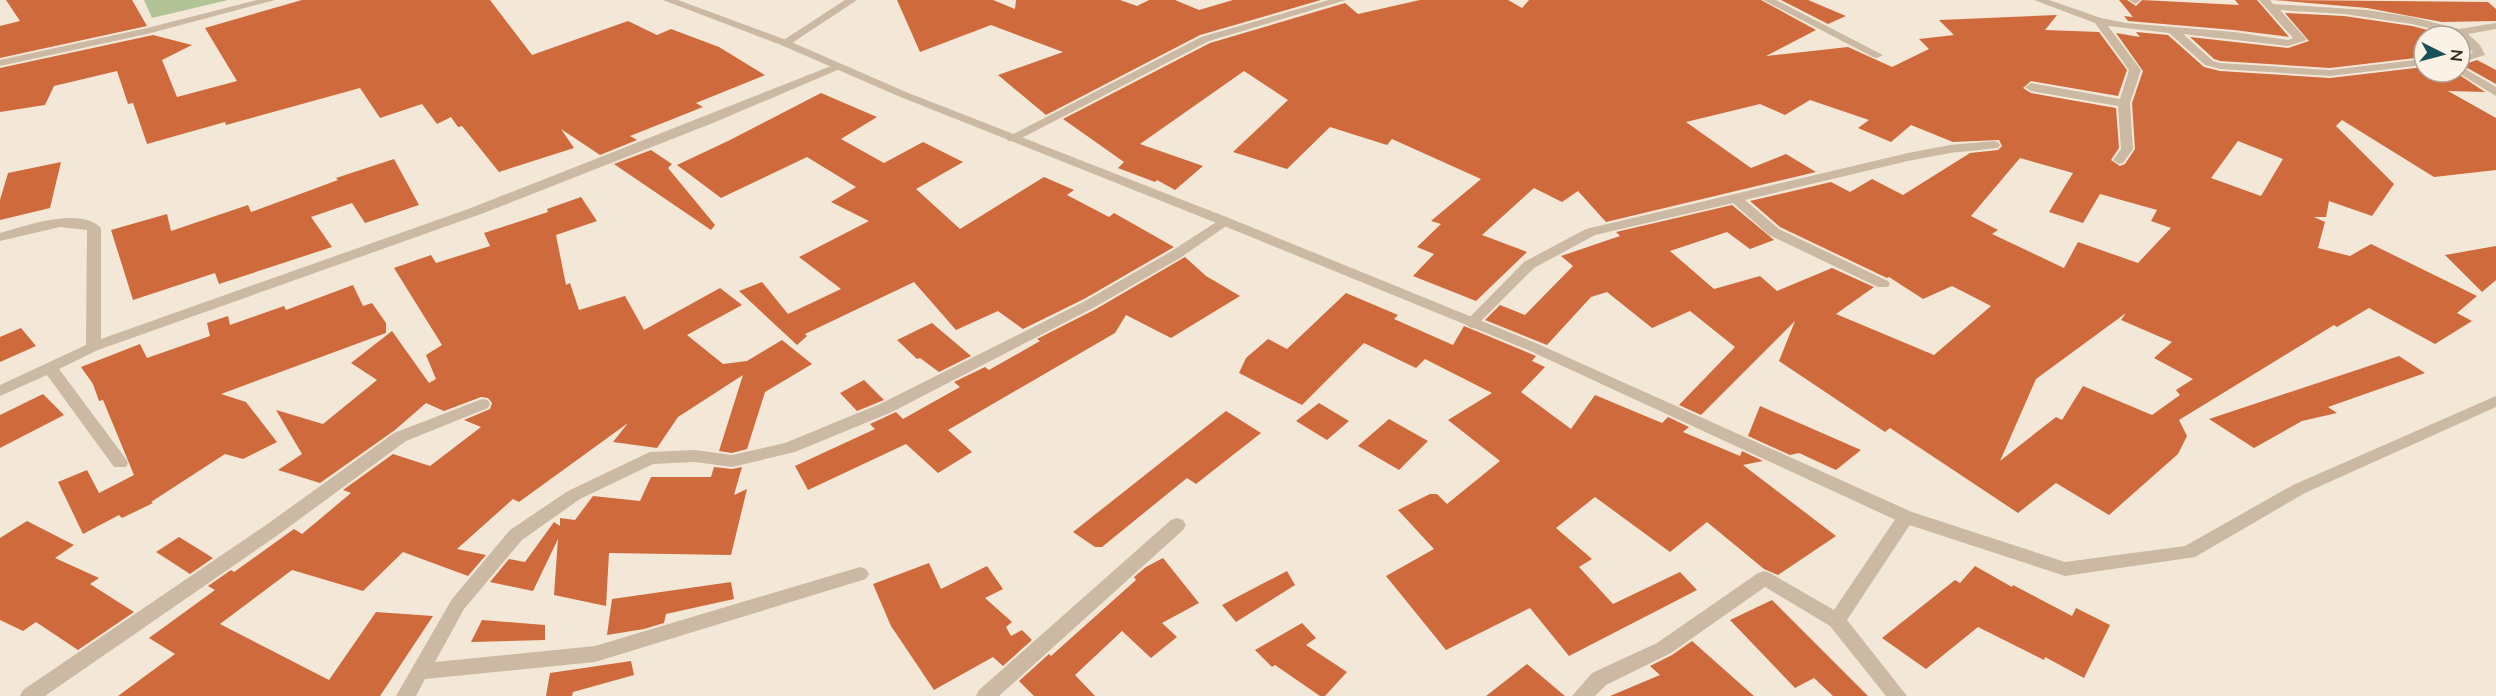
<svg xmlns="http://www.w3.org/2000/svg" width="2496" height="696" viewBox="0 0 2496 696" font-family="Lato,sans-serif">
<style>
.green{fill:#b1c397}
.building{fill:#ce6a3b;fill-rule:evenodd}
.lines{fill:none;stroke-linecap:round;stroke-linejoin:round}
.minor{fill:#cbb9a3;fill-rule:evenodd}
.tertiary{fill:#cbb9a3;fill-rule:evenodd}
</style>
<rect width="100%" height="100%" fill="#f3e8d8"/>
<!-- green -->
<polygon class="green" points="144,0 228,0 152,18"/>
<!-- building -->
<g class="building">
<polygon points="6,0 132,0 147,26 0,58 0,26 20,21"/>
<polygon points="302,0 490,0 532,55 628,21 657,35 671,29 719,47 765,75 696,103 703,107 630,136 637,140 600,155 561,129 574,148 499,172 462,126 458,127 451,117 437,124 422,104 380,118 360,88 226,125 225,122 147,144 133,103 128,104 117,71 54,86 45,105 0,112 0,68 153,35 192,45 162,60 177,97 237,81 205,28"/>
<polygon points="897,0 993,0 1015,9 1016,0 1120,0 1137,6 1149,0 1175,0 1199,10 1233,0 1321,0 1200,35 1046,115 998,75 1063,52 991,25 920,52"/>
<path d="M1420 0H1508L1522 8 1529 0H1761L1816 30 1766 56 1848 47 1892 67 1929 49 1919 39 1954 35 1939 20 2057 15 2045 30 2099 32 2127 70 2118 96 2031 81 2023 88 2031 93 2116 108 2119 148 2111 160 2120 166 2125 164 2135 149 2132 103 2143 71 2116 33 2140 37 2136 32 2168 35 2204 67 2220 71 2330 78 2424 67V72H2455L2485 92 2448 91 2496 118V170L2434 177 2342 120 2336 126 2394 184 2372 216 2329 201 2326 217H2314L2325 222 2318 248 2350 256 2371 244 2477 296 2457 313 2472 321 2435 344 2369 308 2337 327 2334 325 2179 420 2187 436 2178 454 2109 515 2056 483 2018 513 1890 428 1885 432 1779 361 1795 321 1701 415 1679 405 1735 347 1690 311 1652 328 1607 292 1591 297 1547 345 1485 320 1500 305 1525 315 1573 266 1561 256 1620 236 1616 232 1732 205 1774 240 1750 249 1727 232 1670 251 1714 289 1760 276 1777 291 1832 268 1874 287 1836 314 1934 355 1991 306 1952 286 1923 299 1889 277 1887 278 1780 227 1750 201 1831 182 1850 192 1872 179 1903 195 1970 153 1998 150 2002 146 1999 140 1953 142 1911 125 1891 142 1858 128 1869 120 1810 100 1785 115 1760 104 1686 122 1751 168 1786 154 1816 172 1606 222 1578 191 1562 202 1534 188 1482 235 1527 252 1476 301 1413 276 1434 254 1417 247 1441 224 1431 221 1481 179 1392 139 1387 145 1330 127 1287 169 1233 152 1288 100 1244 71 1140 144 1203 166 1175 190 1157 180 1155 182 1118 168 1124 162 1063 119 1210 43 1345 3 1358 14ZM2238 141 2283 159 2261 196 2211 178ZM2020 158 2073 173 2049 212 2083 223 2100 194 2157 210 2151 221 2171 228 2138 263 2078 242 2064 268 1992 234 1998 230 1971 216ZM2126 313 2121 320 2172 342 2154 358 2193 379 2176 390 2180 395 2152 415 2083 386 2062 420 2056 417 2000 461 2036 379Z"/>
<polygon points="1781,0 1808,0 1846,16 1828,24"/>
<polygon points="2119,0 2127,0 2136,6 2142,0 2239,5 2235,0 2257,0 2289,37 2234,30 2128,21 2124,16 2133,17"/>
<polygon points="2273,0 2488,2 2496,9 2496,21 2442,22 2367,8"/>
<polygon points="2285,13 2344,16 2412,26 2451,36 2424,36 2424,57 2330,68 2220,61 2214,59 2190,37 2288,48 2309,41"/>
<polygon points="2477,60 2496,70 2496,84 2462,65"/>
<polygon points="821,93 877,117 841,139 884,163 923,142 963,162 916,189 960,229 1044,177 1074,190 1067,195 1109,217 1114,213 1174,247 1084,299 1023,329 998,311 956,330 914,282 805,334 807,336 797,345 739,291 762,282 788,314 841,289 799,257 869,221 831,202 856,187 807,157 721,198 677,165 728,141"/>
<polygon points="651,150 672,164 668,168 715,225 711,230 614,164"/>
<polygon points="394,159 419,205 365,223 352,203 311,217 332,247 219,284 215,273 133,300 111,230 167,214 171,231 248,205 251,212 338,180 336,178"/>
<polygon points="61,162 50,208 0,220 0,200 8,173"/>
<polygon points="581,197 597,221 556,235 566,285 570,283 579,310 625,296 644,330 720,288 742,305 687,335 723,364 747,361 782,340 812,364 765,392 747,449 732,453 719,451 743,375 678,417 657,448 613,442 628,423 519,502 513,499 457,549 486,555 468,576 403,552 363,591 292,570 220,624 329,680 376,612 433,616 380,696 118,696 175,654 149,638 215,590 208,586 231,570 234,572 294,529 302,534 351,493 343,490 393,454 430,466 481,427 464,420 490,409 492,403 488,398 481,397 444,411 426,403 395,430 320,483 278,470 302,454 276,410 323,424 377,380 351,363 392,331 429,383 436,379 426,355 442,345 394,268 431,255 436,263 490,246 484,233 548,212 547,209"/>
<polygon points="2496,246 2496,280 2482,292 2445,255"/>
<polygon points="1185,257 1206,276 1240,296 1171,338 1126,315 1115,333 948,430 972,452 938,473 906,444 808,490 795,466 875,429 870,424 896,412 903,419 960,387 954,382 985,367 989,370 1040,341 1037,339 1096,309"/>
<polygon points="353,285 363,306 372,303 386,323 386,333 221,394 246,402 277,442 243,459 225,454 151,502 153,503 122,518 119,515 83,534 58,482 87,470 99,493 134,475 103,400 99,401 93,384 81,367 140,344 147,358 210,336 207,323 228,316 230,325 284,306 286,310"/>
<polygon points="1346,293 1398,315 1394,319 1453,345 1464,326 1536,356 1532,361 1545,367 1521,392 1571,429 1595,395 1662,423 1668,417 1689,427 1683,432 1740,456 1742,451 1763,461 1743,465 1836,536 1778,575 1764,569 1707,522 1670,552 1595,497 1556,528 1592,559 1579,567 1613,604 1680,572 1697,590 1569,656 1530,608 1446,650 1386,576 1434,549 1398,510 1430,494 1437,494 1447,504 1500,461 1448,420 1492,393 1425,359 1416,368 1364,343 1302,405 1239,373 1246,358 1268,339 1287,349"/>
<polygon points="932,323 971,356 939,372 920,358 917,359 897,340"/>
<polygon points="21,328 36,346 0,362 0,337"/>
<polygon points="2399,356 2425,373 2328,407 2337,413 2302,421 2254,448 2209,419"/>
<polygon points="864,380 884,400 857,411 840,393"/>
<polygon points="43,394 64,415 0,448 0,415"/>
<polygon points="1319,403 1349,421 1327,440 1296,421"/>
<polygon points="1760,406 1861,450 1836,470 1799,453 1790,455 1748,436"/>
<polygon points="1226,411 1261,433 1196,484 1187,478 1102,547 1095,547 1073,532"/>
<polygon points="1389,419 1428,441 1399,470 1358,446"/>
<polygon points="714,467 732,469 742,467 734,495 747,489 731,555 609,553 606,606 554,595 558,539 533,591 490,582 509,559 525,562 554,522 560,526 560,518 575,520 593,496 640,501 651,477 711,477"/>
<polygon points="27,521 74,545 55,558 99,578 90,584 134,612 78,650 36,622 23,631 0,620 0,538"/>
<polygon points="179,537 213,558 190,574 156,552"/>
<polygon points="1163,558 1199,603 1162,623 1177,637 1151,658 1122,631 1075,675 1095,696 1034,696 1019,681 1049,654 1051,656 1136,580 1134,577 1146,567"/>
<polygon points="929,563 941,589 987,566 1003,589 985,598 1012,622 1006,627 1011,636 1022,630 1032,640 1003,666 993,657 934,690 891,626 873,584"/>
<polygon points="1975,566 2012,587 2013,585 2072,616 2076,608 2110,625 2084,678 2045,657 2044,660 1978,627 1926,669 1882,638 1955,580 1960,583"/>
<polygon points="1287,571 1295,585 1236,622 1222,605"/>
<polygon points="731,582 734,599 666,614 664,623 644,629 607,635 612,599"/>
<polygon points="1772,600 1868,696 1833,696 1814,678 1795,688 1730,620"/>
<polygon points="482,620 545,625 545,640 471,642"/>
<polygon points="1302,623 1316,638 1306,645 1347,672 1325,696 1320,696 1275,665 1272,667 1255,650"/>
<polygon points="1692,641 1754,696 1610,696 1660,675 1650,666 1672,655"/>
<polygon points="631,661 634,675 573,692 572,696 546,696 550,673"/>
<polygon points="1527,664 1565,696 1486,696"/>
</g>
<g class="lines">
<!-- minor -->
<g class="minor">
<polygon points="257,0 275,0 147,34 0,66 0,60 147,28"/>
<polygon points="845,0 857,0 789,45 785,46 779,43"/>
<polygon points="1329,0 1346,0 1209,41 1016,141 1008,141 1006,138 1201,37"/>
<polygon points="1763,0 1776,0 1883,55 1877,58 1873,57"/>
<polygon points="2034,0 2049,0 2101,18 2126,23 2234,32 2288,40 2293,38 2259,0 2270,0 2273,4 2367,10 2412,17 2459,29 2496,23 2496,29 2468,34 2480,45 2485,55 2460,63 2460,57 2473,53 2460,36 2412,24 2344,14 2280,10 2307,40 2288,46 2183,34 2213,61 2220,63 2330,70 2424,59 2424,65 2330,76 2220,69 2205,65 2169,33 2108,26 2141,70 2130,103 2133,149 2123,163 2119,164 2113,160 2121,149 2118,106 2031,91 2025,87 2031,83 2120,99 2129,70 2095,23"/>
<polygon points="2129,0 2140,0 2140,1 2135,4"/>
<path d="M836 64 842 67 840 69 713 123 481 214 98 350 59 369 126 459 128 463 126 467H114L47 375 0 396V385L86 345 87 230 60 227 0 241V233C25 226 80 206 101 228V339L471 208Z"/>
<polygon points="2460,66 2496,87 2496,96 2457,72 2460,72"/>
<polygon points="1994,141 1998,142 2000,145 1998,148 1950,153 1908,161 1745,200 1779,229 1888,281 1890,284 1888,287 1878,287 1769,235 1733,203 1595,235 1534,268 1476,326 1471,328 1464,323 1524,262 1586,229 1908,153 1950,145"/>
<polygon points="1224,217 1229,218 1231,221 1229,224 1180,258 1095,307 892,412 795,452 732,467 695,462 653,464 580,499 522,540 464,609 435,662 595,646 860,567 866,569 869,574 866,579 595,662 425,679 416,696 396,696 452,599 510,530 568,491 650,452 695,450 732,455 785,443 880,404 1085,301 1170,252"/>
<polygon points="482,399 488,400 490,404 488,408 406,441 278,535 45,696 20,696 23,690 266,525 394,433"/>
<polygon points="1906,511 1912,512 1915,517 1847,620 1907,696 1886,696 1830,626 1765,587 1671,653 1606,685 1595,696 1572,696 1592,673 1657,643 1758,573 1764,571 1770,573 1834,610 1900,512"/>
<polygon points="1177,518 1183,520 1186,525 1183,530 999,696 976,696 979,690 1171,520"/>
</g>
<!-- tertiary -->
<polygon class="tertiary" points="663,0 678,0 789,41 906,92 1229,218 1538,344 1912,512 2065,562 2185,546 2293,485 2496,396 2496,407 2305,493 2195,557 2065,576 1900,522 1528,350 1219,224 898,96 781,45"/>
</g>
<!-- north arrow -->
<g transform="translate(2442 54) rotate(96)"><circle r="28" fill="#faf2e5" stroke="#aca399" stroke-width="1.5"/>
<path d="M0-4.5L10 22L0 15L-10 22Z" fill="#19515a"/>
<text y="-9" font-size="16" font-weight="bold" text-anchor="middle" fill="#362c26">N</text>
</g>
</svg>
